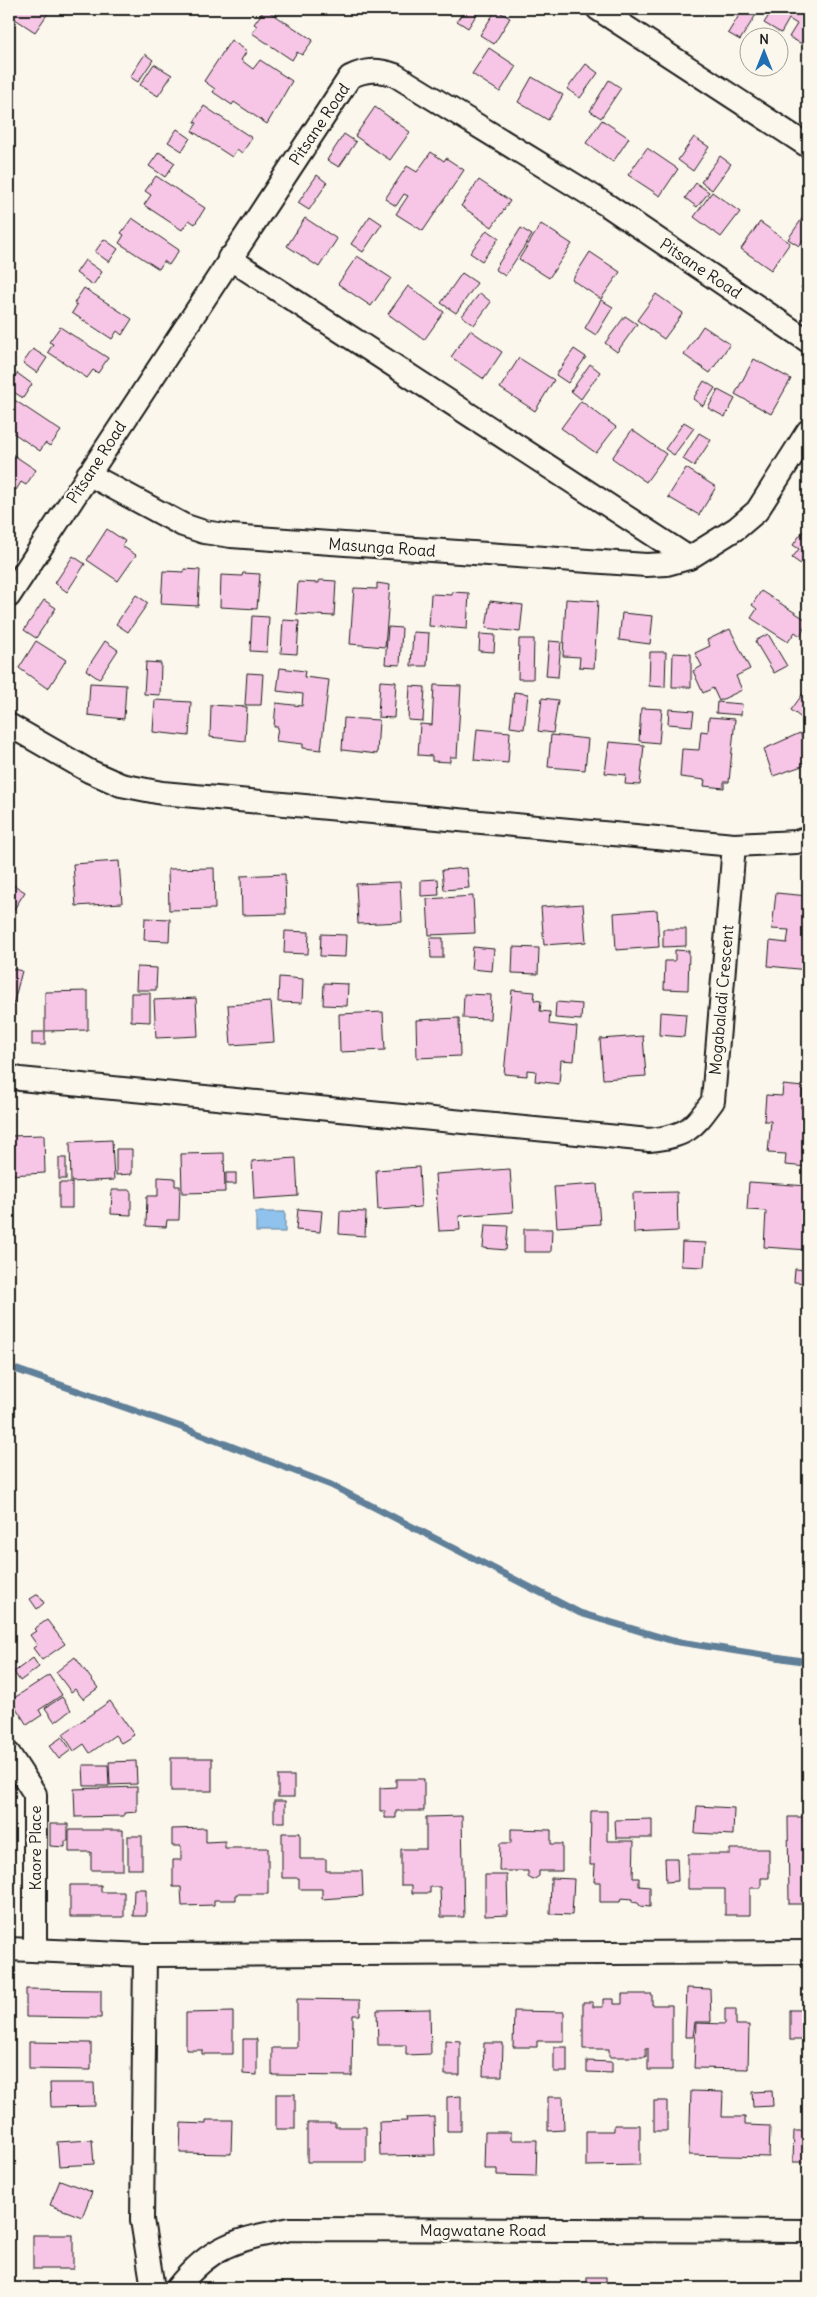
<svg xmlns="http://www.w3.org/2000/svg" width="817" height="2297" viewBox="0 0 817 2297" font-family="Delius,sans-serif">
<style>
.water{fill:#8fc2ec;stroke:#618099}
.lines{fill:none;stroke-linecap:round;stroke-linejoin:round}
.stream{stroke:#618099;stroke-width:7}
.building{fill:#f7c6e6;stroke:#1c1c1c}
.minor-casing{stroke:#1c1c1c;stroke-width:26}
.minor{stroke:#fbf7ec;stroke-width:22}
.labels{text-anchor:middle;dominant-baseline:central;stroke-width:5;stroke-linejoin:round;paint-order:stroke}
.street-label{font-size:16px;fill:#1c1c1c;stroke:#fbf7ec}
</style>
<rect width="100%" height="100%" fill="#fbf7ec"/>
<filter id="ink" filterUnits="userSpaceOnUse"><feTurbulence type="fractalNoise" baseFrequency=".02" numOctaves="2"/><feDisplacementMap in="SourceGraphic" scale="10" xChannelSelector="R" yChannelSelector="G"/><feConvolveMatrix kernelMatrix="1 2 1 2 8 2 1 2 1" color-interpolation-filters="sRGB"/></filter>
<g filter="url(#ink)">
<!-- water -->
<rect class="water" x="256" y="1212" width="29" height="20"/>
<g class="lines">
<!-- stream -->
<polyline class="stream" points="9,1367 181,1427 331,1485 580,1613 673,1641 808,1662"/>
</g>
<!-- building -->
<g class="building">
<polygon points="9,9 51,9 35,32 9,15"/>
<polygon points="265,9 313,40 302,55 297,52 292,60 252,33 257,26 254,24"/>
<polygon points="372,9 383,9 380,14"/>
<polygon points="465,9 480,9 468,28 457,21"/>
<polygon points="743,9 759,10 740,40 728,33"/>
<polygon points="773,9 808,9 808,32 802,44 789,37 797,24 789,19 781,33 764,23"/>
<polygon points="496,10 510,18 494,44 480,35"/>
<polygon points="231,40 247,51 241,60 253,69 260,60 292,81 267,124 234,102 232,105 213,92 215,89 204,81"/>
<polygon points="489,48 516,66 500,92 472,74"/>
<polygon points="145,54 153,60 138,82 130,77"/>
<polygon points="154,64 172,75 158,96 140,85"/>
<polygon points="586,64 598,73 580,98 567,89"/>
<polygon points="532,77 563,95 548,120 518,102"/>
<polygon points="609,80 621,88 601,118 590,111"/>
<polygon points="204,106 252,138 242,153 237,149 232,157 192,131 197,123 194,122"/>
<polygon points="375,107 410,132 390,160 355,136"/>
<polygon points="602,120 629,138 613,162 586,143"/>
<polygon points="177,129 190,138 182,151 168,142"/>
<polygon points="344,134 356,142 339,167 327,160"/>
<polygon points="694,137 709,147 693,171 678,160"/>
<polygon points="647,148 678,169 660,196 628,175"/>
<polygon points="159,152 175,163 165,177 149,166"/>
<polygon points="431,152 444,161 446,158 464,170 423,231 396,214 408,196 404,194 396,206 385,199 407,166 417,172"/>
<polygon points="720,156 731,164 712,190 701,182"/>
<polygon points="317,175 327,183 309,210 298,203"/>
<polygon points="156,176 205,208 195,224 189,220 182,230 144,205 151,195 145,191"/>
<polygon points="479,180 510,201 492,227 461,206"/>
<polygon points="696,183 709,192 697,207 685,198"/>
<polygon points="712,192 740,212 721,237 694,217"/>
<polygon points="806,213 808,214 808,232 799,246 788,239"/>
<polygon points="370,216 382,224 363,252 351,244"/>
<polygon points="132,218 179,250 169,265 164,261 159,269 119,243 124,235 121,233"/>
<polygon points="305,218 337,239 319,267 287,246"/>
<polygon points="760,222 790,243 771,270 741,249"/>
<polygon points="541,224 572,244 549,278 519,259"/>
<polygon points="521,228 532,235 505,276 495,269"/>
<polygon points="487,230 499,238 482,261 470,253"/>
<polygon points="104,239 118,249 109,262 95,252"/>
<polygon points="590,252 620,272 601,299 572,280"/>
<polygon points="357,256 391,278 371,306 338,284"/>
<polygon points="85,260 102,272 93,285 76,273"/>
<polygon points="462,273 477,283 456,313 441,303"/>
<polygon points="808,276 808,292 801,288"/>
<polygon points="408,286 444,312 424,340 388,314"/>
<polygon points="84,288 132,319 122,335 117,331 112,339 72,313 77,305 74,303"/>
<polygon points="480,293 491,302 474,325 462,316"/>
<polygon points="656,294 683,313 664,339 637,320"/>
<polygon points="601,300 613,307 596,335 585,328"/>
<polygon points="625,316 637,324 617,352 605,343"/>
<polygon points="703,326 730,344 710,373 684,355"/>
<polygon points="60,327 108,358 98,373 93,370 87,378 48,352 53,344 49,342"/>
<polygon points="470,330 502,352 484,379 451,357"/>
<polygon points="33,349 47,358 37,373 23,363"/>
<polygon points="574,349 586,357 568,383 556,375"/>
<polygon points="519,358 554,380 535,411 500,388"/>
<polygon points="754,359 791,379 771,414 735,394"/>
<polygon points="590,364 600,372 581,399 571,391"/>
<polygon points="17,373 32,384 23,398 9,389 9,385"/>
<polygon points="704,381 715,388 703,406 693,399"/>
<polygon points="718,390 735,399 725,417 708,408"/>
<polygon points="13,399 61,431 50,446 45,443 40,451 9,430 9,406"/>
<polygon points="581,401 616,427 596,453 561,428"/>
<polygon points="684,422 694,428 674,455 665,449"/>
<polygon points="632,430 666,454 646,482 612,458"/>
<polygon points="699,433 711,440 694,466 683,459"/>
<polygon points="9,452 36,470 26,485 21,482 16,490 9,485"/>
<polygon points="686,468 716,487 699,515 668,497"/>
<polygon points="107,529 125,541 122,546 136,555 118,581 87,560"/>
<polygon points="803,531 808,534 808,569 792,558 799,549 793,545"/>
<polygon points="73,556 85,564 67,592 55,583"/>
<polygon points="184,569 200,570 198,606 161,604 163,571 184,572"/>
<polygon points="243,573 260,574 257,609 220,607 221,575 242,576"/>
<polygon points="319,580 336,581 334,616 296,614 298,582 319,583"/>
<polygon points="377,583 390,585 385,647 350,644 354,588 377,589"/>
<polygon points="761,591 808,621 800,636 795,632 788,642 751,618 757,609 752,605"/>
<polygon points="452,592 469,593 467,629 429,626 431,594 452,595"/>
<polygon points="136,595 148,603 128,632 116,624"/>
<polygon points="566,599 598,601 594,668 579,667 580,657 563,656"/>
<polygon points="44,600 56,608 36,638 24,630"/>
<polygon points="490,601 523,605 520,632 486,628"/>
<polygon points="622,613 653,616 650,644 619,640"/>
<polygon points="252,616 269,617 267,652 250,651"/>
<polygon points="283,620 299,621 297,654 281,653"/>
<polygon points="388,627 402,628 400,665 385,664"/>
<polygon points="730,629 750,669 736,676 742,690 719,701 713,688 703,693 693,671 702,666 695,653 710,646 707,640"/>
<polygon points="413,632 429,633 427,666 411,666"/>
<polygon points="480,634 495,635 494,652 479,651"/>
<polygon points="768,634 787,666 774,673 755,641"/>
<polygon points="519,639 534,639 533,679 518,679"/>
<polygon points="36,641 66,660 48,689 19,668"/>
<polygon points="105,641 118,650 99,679 86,670"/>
<polygon points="549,641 561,642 558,677 546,676"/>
<polygon points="650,652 666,652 665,687 649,686"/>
<polygon points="673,653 691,654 691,687 672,687"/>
<polygon points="146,662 161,663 160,695 144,694"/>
<polygon points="280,668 305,671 304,677 329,680 321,750 303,748 303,744 276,741 278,727 274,727 276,703 302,706 303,694 277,691"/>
<polygon points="247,673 263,674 261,705 245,705"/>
<polygon points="380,681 396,682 394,718 378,717"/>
<polygon points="90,683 126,685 124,719 88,715"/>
<polygon points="434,685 461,686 457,757 450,757 450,762 432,761 432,756 418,755 420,724 432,725"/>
<polygon points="410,686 425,687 423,721 408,720"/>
<polygon points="805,691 808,694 808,723 791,710"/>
<polygon points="514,692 528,694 524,729 510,727"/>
<polygon points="542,698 558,700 553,733 538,731"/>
<polygon points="155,700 191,702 189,736 153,732"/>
<polygon points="717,702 742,704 741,715 716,713"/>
<polygon points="211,705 247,707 245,741 210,737"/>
<polygon points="641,708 662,709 659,743 639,741"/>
<polygon points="669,709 694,711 692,726 668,724"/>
<polygon points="709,717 735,719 729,782 724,782 724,788 704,786 705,780 680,777 682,749 699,750 701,731 708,732"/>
<polygon points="344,718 379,720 377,754 342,750"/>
<polygon points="477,729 510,732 508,763 474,760"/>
<polygon points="800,733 808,749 808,764 773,776 764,749"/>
<polygon points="551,735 588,739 585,770 548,767"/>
<polygon points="609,742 644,745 640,785 625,784 626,775 605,773"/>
<polygon points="119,861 122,903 76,906 73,864"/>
<polygon points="214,868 215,909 169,910 168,869"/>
<polygon points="467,868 469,888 444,890 442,870"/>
<polygon points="285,874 286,914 242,915 241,876"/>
<polygon points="438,879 439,895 421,896 421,880"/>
<polygon points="9,882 25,892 13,911 9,908"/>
<polygon points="400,882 402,922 358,924 356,884"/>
<polygon points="776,893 808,896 808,970 768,966 770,941 787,943 789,930 772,929"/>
<polygon points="473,896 475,933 429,935 427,899"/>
<polygon points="583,904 586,942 544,945 541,907"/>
<polygon points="657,910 659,947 616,950 614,913"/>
<polygon points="145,918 170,919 169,941 144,940"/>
<polygon points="663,929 686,929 686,946 663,947"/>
<polygon points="285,931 309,932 308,954 284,953"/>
<polygon points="321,934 346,935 345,957 320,956"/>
<polygon points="430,938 443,938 443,958 431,958"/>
<polygon points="473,947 494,949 492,971 471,969"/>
<polygon points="513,947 539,948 538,974 512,973"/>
<polygon points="675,950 689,951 688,990 664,989 665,961 675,961"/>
<polygon points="137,967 157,968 156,990 136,990"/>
<polygon points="9,968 22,971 12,1009 9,1008"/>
<polygon points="279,977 303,979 302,1003 278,1002"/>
<polygon points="324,983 348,984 347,1006 323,1005"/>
<polygon points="512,990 535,992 534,1000 541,1001 540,1011 550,1012 549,1024 577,1027 574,1061 561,1060 559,1084 535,1081 536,1071 527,1070 527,1076 504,1074"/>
<polygon points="88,991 88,1030 45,1031 45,992"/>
<polygon points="131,993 150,993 150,1022 131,1021"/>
<polygon points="464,994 491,995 490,1019 463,1018"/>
<polygon points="196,998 198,1036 156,1038 154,1000"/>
<polygon points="271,1002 274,1042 231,1045 228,1005"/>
<polygon points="556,1002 582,1004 581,1020 555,1018"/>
<polygon points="383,1012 385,1050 340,1052 339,1014"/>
<polygon points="660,1012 686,1014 684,1037 659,1035"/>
<polygon points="459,1018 460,1056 417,1058 416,1020"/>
<rect x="32" y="1032" width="13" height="13"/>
<polygon points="643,1036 646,1076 603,1079 600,1039"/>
<polygon points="783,1085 803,1087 801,1108 808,1109 808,1167 785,1165 786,1154 768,1153 771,1121 764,1121 766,1095 782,1096"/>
<polygon points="44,1135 45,1173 9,1175 9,1136"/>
<polygon points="112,1140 114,1180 71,1182 70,1142"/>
<polygon points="116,1149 132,1149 132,1174 116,1175"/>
<polygon points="224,1153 225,1192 182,1193 181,1154"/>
<rect x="59" y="1158" width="7" height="21"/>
<polygon points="296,1158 298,1196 254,1199 252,1161"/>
<polygon points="419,1167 421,1207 378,1210 376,1170"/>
<polygon points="510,1169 513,1212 459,1216 460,1230 439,1231 435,1174"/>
<rect x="226" y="1173" width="10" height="11"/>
<polygon points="158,1177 175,1178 175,1186 180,1186 179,1220 167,1220 166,1227 146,1226 147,1196 158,1196"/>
<polygon points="749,1182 808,1186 808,1250 764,1247 766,1211 747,1210"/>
<rect x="59" y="1183" width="13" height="25"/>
<polygon points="597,1184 600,1224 557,1227 554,1187"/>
<polygon points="112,1190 131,1190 131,1215 111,1214"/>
<polygon points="677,1192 678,1231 634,1233 633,1193"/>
<polygon points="298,1209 322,1211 320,1232 296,1230"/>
<polygon points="340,1211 366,1212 365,1236 339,1234"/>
<polygon points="485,1225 508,1226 506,1250 483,1248"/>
<polygon points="524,1229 552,1229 551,1252 524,1252"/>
<polygon points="682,1242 706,1243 704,1267 681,1266"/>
<polygon points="795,1269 808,1270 808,1283 794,1282"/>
<polygon points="38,1594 44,1603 37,1609 30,1599"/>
<polygon points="47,1620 65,1644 42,1660 33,1648 37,1645 30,1635 36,1631 34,1629"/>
<polygon points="75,1657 98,1688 83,1699 75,1689 71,1692 56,1672"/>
<polygon points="33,1658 39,1667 20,1681 14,1672"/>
<polygon points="49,1675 62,1695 39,1710 42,1715 27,1725 11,1700"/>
<polygon points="62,1697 71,1710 55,1722 45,1708"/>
<polygon points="110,1701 134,1735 121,1743 115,1735 90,1753 84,1744 74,1751 63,1734"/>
<polygon points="62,1737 71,1750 59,1759 49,1746"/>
<rect x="171" y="1758" width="41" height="33"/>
<polygon points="136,1761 137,1784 110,1785 109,1762"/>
<polygon points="83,1765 108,1765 109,1786 84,1786"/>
<rect x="278" y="1776" width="16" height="21"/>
<polygon points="396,1779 424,1779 424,1811 396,1811 396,1818 385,1818 385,1811 380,1811 380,1788 396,1787"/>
<polygon points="137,1787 137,1812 124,1813 124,1816 75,1817 74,1789"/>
<rect x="274" y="1801" width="11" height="21"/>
<polygon points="697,1806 734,1808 733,1835 695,1833"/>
<polygon points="591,1811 607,1811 607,1841 634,1841 633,1878 639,1878 639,1886 650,1887 650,1907 640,1906 638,1903 632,1902 632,1899 621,1898 620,1902 600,1902 600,1882 594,1882 595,1865 590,1865"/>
<polygon points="462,1816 464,1917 441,1917 440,1887 430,1887 430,1893 412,1893 412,1885 401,1885 401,1849 426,1849 426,1817"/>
<polygon points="788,1817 808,1817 808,1911 804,1911 804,1904 789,1904"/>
<polygon points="652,1819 652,1838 616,1838 615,1820"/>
<polygon points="50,1824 68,1824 68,1841 65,1841 65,1847 50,1846"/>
<polygon points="206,1828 206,1842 225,1841 225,1848 268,1848 268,1894 236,1894 236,1900 214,1900 214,1905 182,1906 181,1887 173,1887 173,1860 181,1860 181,1846 172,1846 172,1829"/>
<polygon points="511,1829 551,1830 551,1844 562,1844 562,1871 539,1871 539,1876 533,1880 528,1877 528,1871 499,1871 500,1843 511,1843"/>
<polygon points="69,1830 123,1830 123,1870 91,1870 91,1852 69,1852"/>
<polygon points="282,1833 300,1833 300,1859 326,1859 326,1871 362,1871 363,1896 322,1899 322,1889 299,1889 299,1878 282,1878"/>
<rect x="128" y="1836" width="14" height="33"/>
<polygon points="730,1849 769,1849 769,1878 761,1878 761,1888 750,1888 750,1915 725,1915 725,1889 688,1889 688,1854 730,1854"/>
<polygon points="665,1858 677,1858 678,1881 666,1882"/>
<polygon points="485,1875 507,1875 508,1915 485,1916"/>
<polygon points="551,1878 574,1879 572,1915 550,1914"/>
<polygon points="70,1885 101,1885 101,1892 124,1892 124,1917 70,1917"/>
<polygon points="134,1889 146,1889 146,1916 133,1916"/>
<polygon points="687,1988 710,1989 711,2022 695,2022 693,2037 685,2037"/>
<polygon points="26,1989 101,1990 101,2018 26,2017"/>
<polygon points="622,1994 652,1994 652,2005 672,2005 672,2070 648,2070 648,2048 646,2048 646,2057 609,2057 609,2049 583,2049 583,2002 593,2002 593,2007 603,2007 603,1999 614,1999 614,2004 622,2004"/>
<polygon points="297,1999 360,2000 360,2015 353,2015 352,2076 272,2075 272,2048 297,2048"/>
<polygon points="430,2009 431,2054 406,2055 406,2045 378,2045 377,2010"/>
<polygon points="725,2009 736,2009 736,2025 749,2025 748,2069 694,2068 696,2023 725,2024"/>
<rect x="790" y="2010" width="18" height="30"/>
<polygon points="514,2011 564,2012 564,2041 537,2041 537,2047 513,2047"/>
<polygon points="233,2012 233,2054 202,2054 202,2050 186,2050 186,2013"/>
<polygon points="243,2039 257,2039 257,2075 243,2074"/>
<polygon points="445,2040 460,2041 460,2075 445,2075"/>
<polygon points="29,2042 91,2043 91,2070 29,2069"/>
<polygon points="484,2043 503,2043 502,2076 483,2076"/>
<rect x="554" y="2047" width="13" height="25"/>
<polygon points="587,2061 612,2062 612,2073 587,2072"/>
<polygon points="50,2083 94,2083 95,2106 51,2107"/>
<polygon points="691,2091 723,2092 722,2117 745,2117 745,2125 770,2126 769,2157 689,2155"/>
<polygon points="772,2091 773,2106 753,2107 752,2092"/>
<rect x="276" y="2094" width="19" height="35"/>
<polygon points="461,2096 461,2131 447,2131 447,2097"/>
<polygon points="548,2097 563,2097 564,2130 548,2131"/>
<rect x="654" y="2101" width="13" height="30"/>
<polygon points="434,2117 435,2155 380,2156 379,2122 407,2121 406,2118"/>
<polygon points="206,2120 232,2120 231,2154 180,2153 181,2123 206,2124"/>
<polygon points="307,2123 335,2123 335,2127 366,2127 366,2162 307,2162"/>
<polygon points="614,2125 640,2125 640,2165 586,2166 586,2131 614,2131"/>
<polygon points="794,2131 808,2131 808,2162 793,2162"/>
<polygon points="485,2132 511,2132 511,2140 537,2140 536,2176 497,2175 497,2169 484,2169"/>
<polygon points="92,2140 94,2164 59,2166 57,2142"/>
<polygon points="60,2180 92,2192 82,2217 50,2205"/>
<rect x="33" y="2235" width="40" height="34"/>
<rect x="587" y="2277" width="19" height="11"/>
<rect x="38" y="2283" width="43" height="5"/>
</g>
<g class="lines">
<!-- minor casing -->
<g class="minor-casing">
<g id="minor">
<polyline points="598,9 808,146"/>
<polyline points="229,258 689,558"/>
<polyline points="88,474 183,525 204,532 231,536 646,565 667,564 689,558 737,528 757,511 808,431"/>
<path d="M9 596 350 77C366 69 378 69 395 75L607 205 808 341"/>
<polyline points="9,725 89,771 121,785 162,793 734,845 796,842 808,838"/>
<path d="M9 1076 20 1079 649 1140C686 1136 692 1130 713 1101L734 845"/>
<polyline points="9,1754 35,1794 35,1950"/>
<polyline points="9,1949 145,1955 808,1952"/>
<polyline points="145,1955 142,2220 153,2288"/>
<path d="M177 2288C212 2244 237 2240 290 2229L808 2231"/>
</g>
</g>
<!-- minor -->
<use href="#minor" class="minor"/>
</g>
</g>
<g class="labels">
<!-- street labels -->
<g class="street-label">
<text transform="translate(319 124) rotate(-56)">Pitsane Road</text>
<text transform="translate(701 268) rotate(34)">Pitsane Road</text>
<text transform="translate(96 462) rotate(-57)">Pitsane Road</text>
<text transform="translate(382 547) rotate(4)">Masunga Road</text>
<text transform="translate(721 1000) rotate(-85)">Mogabaladi Crescent</text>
<text transform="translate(35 1848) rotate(-90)">Kaore Place</text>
<text x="483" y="2230">Magwatane Road</text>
</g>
</g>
<!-- margin -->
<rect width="817" height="2297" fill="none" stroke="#fbf7ec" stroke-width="30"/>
<rect x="15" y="15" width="787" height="2267" fill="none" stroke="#1c1c1c" stroke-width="2" filter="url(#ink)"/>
<!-- north arrow -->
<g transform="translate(764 52)"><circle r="24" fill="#fbf7ec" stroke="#a29f99"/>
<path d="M0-4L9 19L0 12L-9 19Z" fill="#1f6fb2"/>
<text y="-8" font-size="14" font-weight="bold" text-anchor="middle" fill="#1c1c1c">N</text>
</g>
</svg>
